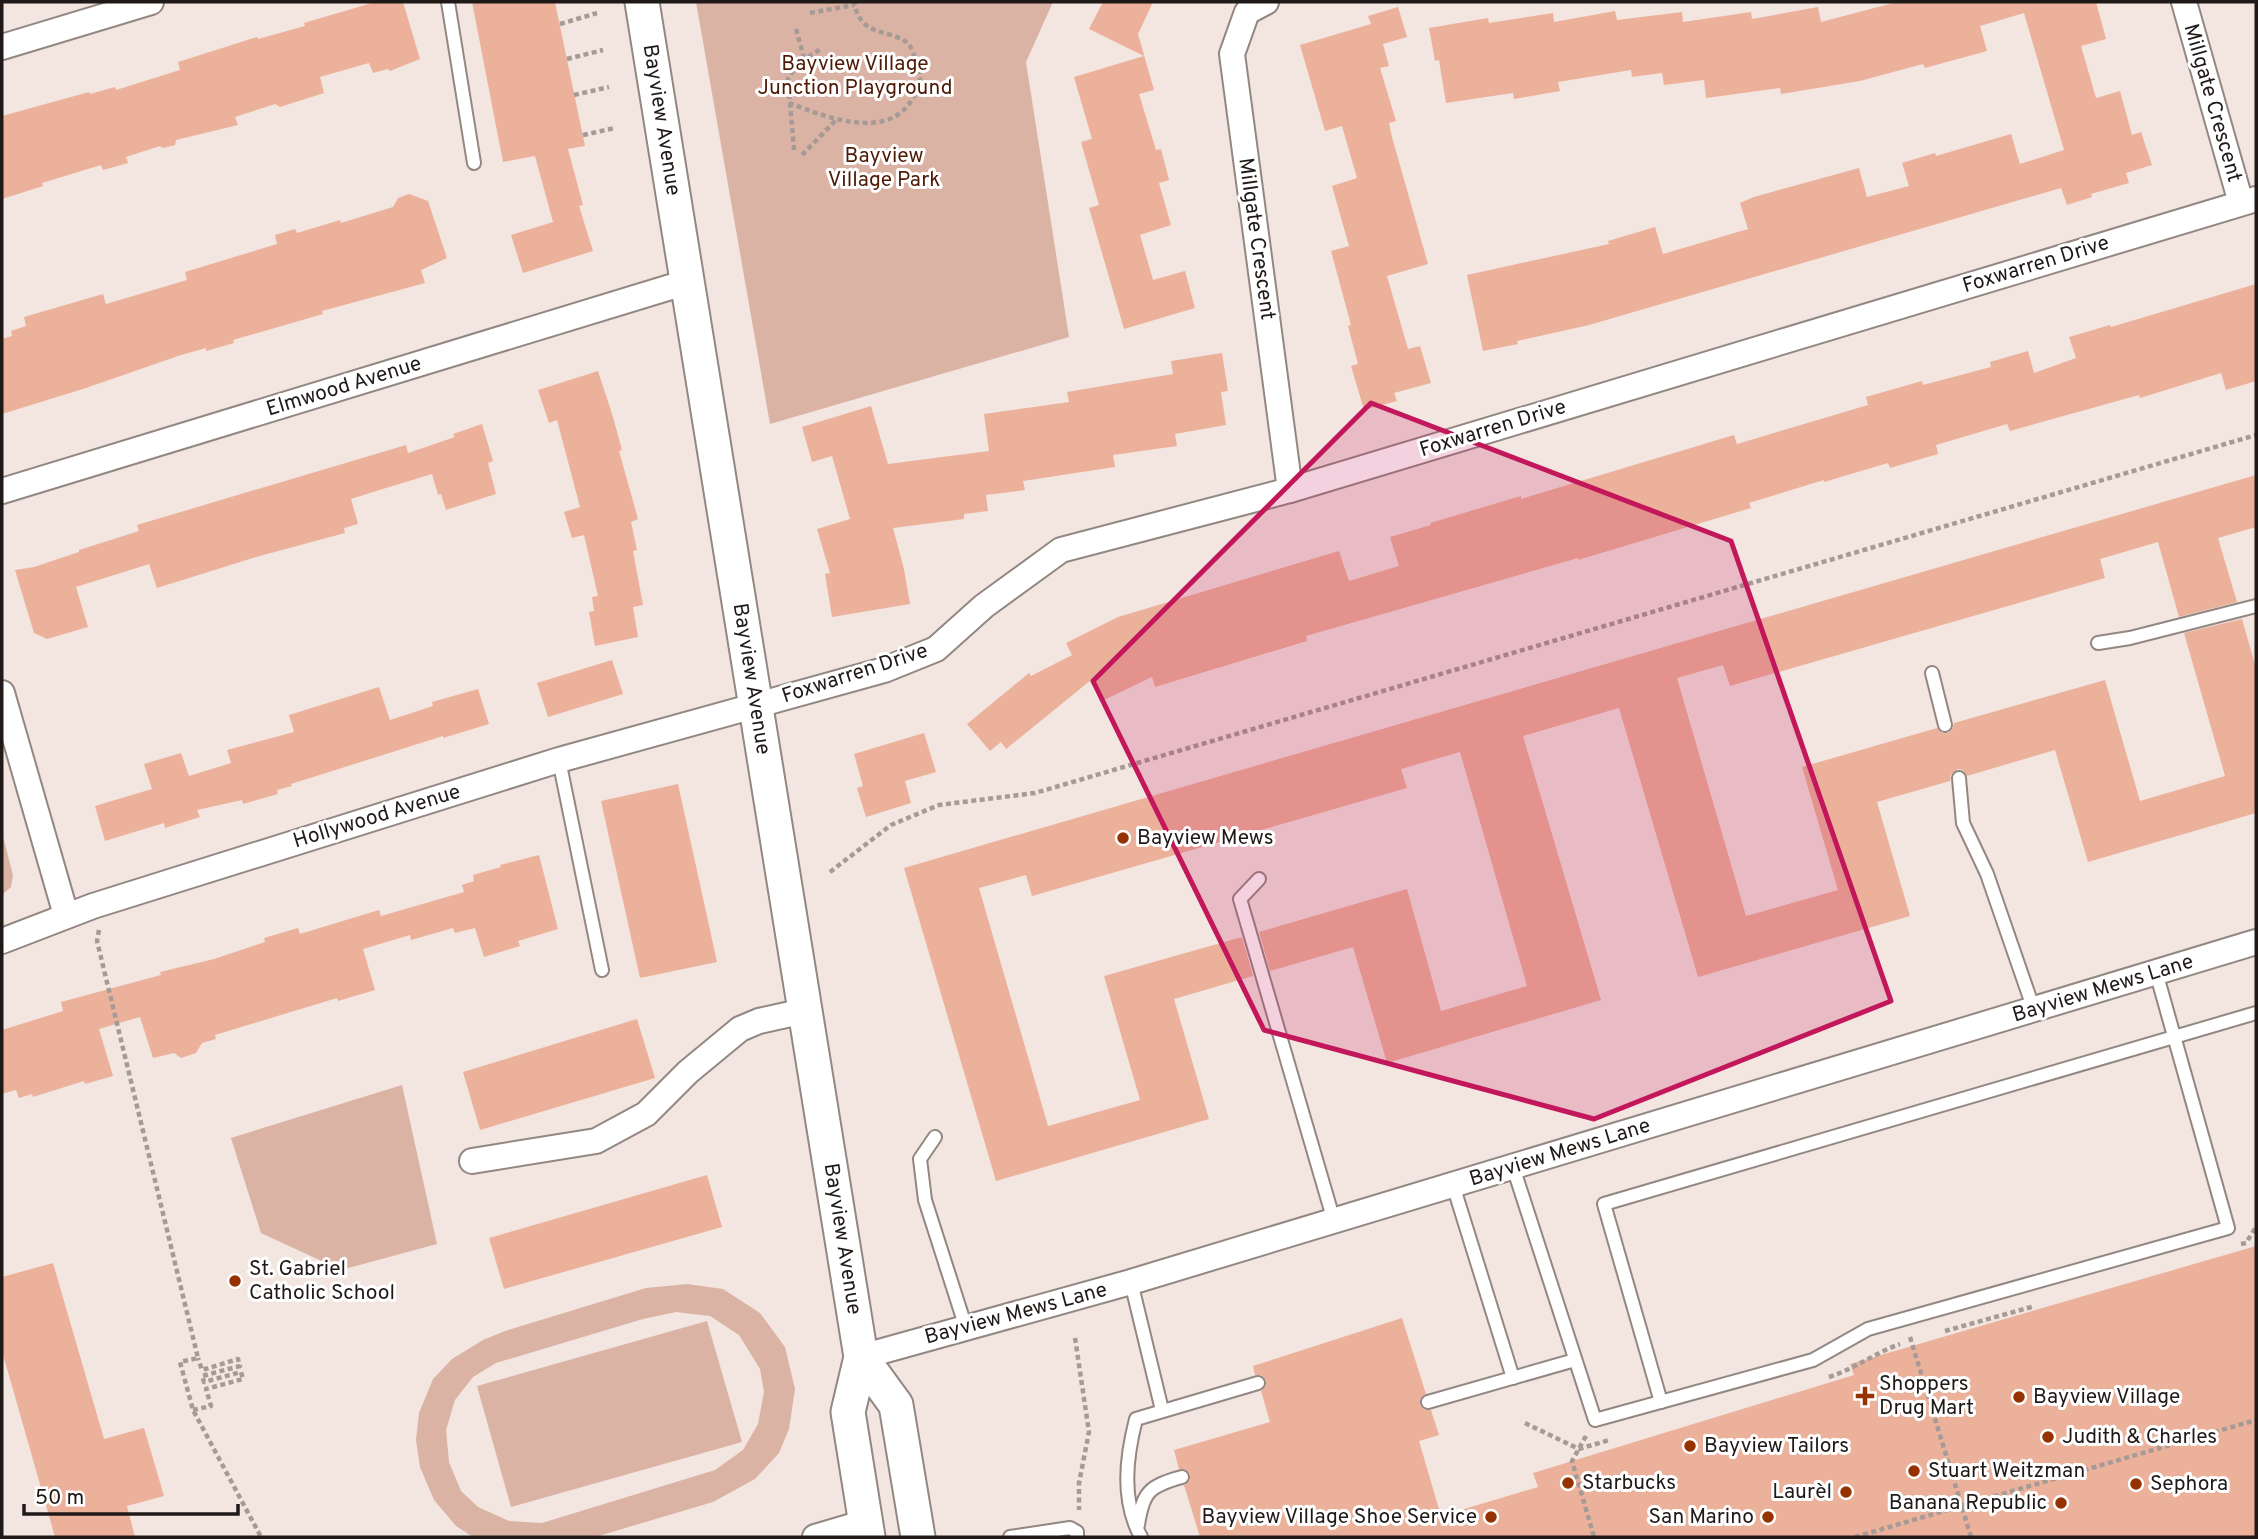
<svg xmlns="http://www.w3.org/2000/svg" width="2258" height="1539" viewBox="0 0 2258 1539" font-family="Overpass,sans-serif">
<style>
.green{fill:#dbb3a5;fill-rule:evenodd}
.building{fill:#ecb19b}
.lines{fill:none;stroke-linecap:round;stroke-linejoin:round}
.lane-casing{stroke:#938782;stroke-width:16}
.street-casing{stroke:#938782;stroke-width:28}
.secondary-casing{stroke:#938782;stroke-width:37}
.path{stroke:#a59a96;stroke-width:4.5;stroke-dasharray:5 3.5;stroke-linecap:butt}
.lane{stroke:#fff;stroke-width:12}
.street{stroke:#fff;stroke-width:24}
.secondary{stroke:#fff;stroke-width:33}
.marked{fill:#c2185b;fill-opacity:0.2;stroke:#c2185b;stroke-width:5;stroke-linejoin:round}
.poi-dot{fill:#963200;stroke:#fff;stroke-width:2.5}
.labels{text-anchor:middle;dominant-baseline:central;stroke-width:6;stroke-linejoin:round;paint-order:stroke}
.park-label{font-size:21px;fill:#4e1a05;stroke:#fff}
.street-label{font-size:21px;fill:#1f1a18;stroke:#fff}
.poi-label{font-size:21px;fill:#1f1a18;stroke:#fff;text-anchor:start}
</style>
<rect width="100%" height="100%" fill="#f3e5e0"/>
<!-- green -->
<g class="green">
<polygon points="696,2 1053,2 1026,62 1069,337 770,424"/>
<polygon points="2,833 13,875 11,887 2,895"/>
<polygon points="402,1085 437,1244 341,1270 261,1233 231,1138"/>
<path d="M687 1284 723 1289 760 1313 785 1347 795 1389 789 1429 779 1453 755 1479 713 1502 595 1537H473L456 1526 434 1500 420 1467 416 1440 419 1413 433 1379 452 1359 483 1340 505 1331 646 1288ZM676 1312 710 1316 739 1335 760 1369 764 1392 758 1424 743 1450 715 1470 542 1523 509 1521 478 1507 461 1491 449 1462 446 1430 455 1400 473 1377 496 1363 643 1319Z"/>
<polygon points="707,1321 742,1442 511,1507 477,1386"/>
</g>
<!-- building -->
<g class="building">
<polygon points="375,2 403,2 420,59 390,71 388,69 373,73 369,63 320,77 324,93 280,107 275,104 235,117 238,125 176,140 175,145 163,148 160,146 126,157 128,163 103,170 101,165 42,183 43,186 2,199 2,116 89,92 90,94 115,87 116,90 180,70 178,62 257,37 258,39 305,26 304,23"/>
<polygon points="472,2 555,2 585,146 568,149 583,205 579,206 593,251 523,273 511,235 553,222 535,156 503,162"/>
<polygon points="1103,2 1153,2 1138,34 1154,90 1139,94 1156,150 1161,149 1169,180 1159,183 1171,225 1140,235 1153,280 1185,271 1195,308 1124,329 1089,208 1099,205 1081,142 1092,139 1074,77 1144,56 1089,29"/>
<polygon points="1897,2 2096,2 2106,39 2081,46 2096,98 2120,91 2132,135 2141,132 2152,165 2126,173 2129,183 2091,194 2092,197 2067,205 2061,188 1589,325 1517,341 1518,344 1483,351 1467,275 1609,244 1608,241 1655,227 1663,254 1748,229 1740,203 1754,197 1859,168 1867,197 1909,186 1902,163 1935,153 1936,156 2011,134 2020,164 2064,150 2024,13 1980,26 1987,51 1925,68 1923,64 1860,81 1781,94 1780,88 1706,98 1704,80 1664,85 1662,73 1632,77 1631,70 1558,82 1560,91 1514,99 1513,93 1446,103 1439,60 1435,61 1429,28 1488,18 1489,23 1553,13 1554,22 1615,11 1617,20 1682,12 1683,22 1751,12 1752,19 1818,7 1821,22"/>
<polygon points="1398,7 1407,37 1383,44 1389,66 1380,68 1396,121 1389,123 1392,137 1428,264 1387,276 1408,349 1420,346 1431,383 1394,393 1397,401 1364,410 1351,366 1358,364 1348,326 1351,325 1331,251 1349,246 1332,186 1357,178 1342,126 1325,131 1300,45 1371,24 1368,16"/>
<polygon points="409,194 428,201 447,258 421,270 425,283 322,311 323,314 233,340 234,343 206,351 206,348 181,355 83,389 2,414 2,339 12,336 11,331 26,326 24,317 103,294 106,304 187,280 185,272 277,244 275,235 295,229 297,233 340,220 341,223 393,207 398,198"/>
<polygon points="2256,284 2256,381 2226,390 2221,373 2140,398 2139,395 2010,431 2007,424 1936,445 1938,454 1890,468 1888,463 1824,482 1824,480 1749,503 1751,508 1578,560 1578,558 1306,636 1307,641 1155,687 1152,677 1102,701 1091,680 1006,749 1001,742 990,751 967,724 1029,673 1031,676 1072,655 1066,643 1118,617 1339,551 1349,581 1399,566 1390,537 1431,525 1430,523 1521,496 1521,499 1734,435 1737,444 1868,405 1866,397 1922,381 1923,385 1991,367 1990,362 2028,351 2034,373 2076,358 2069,337 2110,325 2111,327"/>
<polygon points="1222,353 1228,391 1221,392 1226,425 1175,434 1177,446 1113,455 1115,467 1023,481 1025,490 986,495 988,511 964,514 964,519 893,528 904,569 910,604 832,617 825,574 830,573 817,529 850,519 832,456 812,462 802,427 871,406 888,464 989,451 984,414 1069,402 1067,392 1173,374 1171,361"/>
<polygon points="598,371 613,417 622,450 619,451 638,519 631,522 637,550 633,551 643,605 633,607 638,637 595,646 589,612 594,611 592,597 598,596 584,535 572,538 564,512 580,507 557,420 549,423 538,390"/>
<polygon points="482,424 493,461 488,463 496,494 446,510 441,494 438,495 432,474 373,492 351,499 358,524 344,528 345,533 256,557 157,588 149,564 76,587 88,627 47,639 34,633 15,570 34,567 79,552 79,550 139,531 137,525 406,445 408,453 455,437 453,434"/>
<polygon points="2256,475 2256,527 2218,538 2237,602 2179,617 2158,542 2100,559 2105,578 1730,686 1723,665 1677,678 1746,916 1838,890 1802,767 1937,728 1942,733 1948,733 1953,728 1954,723 2105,680 2140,801 2225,776 2184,633 2242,619 2256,668 2256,813 2088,862 2055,750 1967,776 1963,770 1958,769 1951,774 1950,781 1877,802 1910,916 1698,977 1619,708 1523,736 1601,1000 1387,1063 1353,947 1270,971 1259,932 1407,889 1441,1011 1527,986 1460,752 1401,769 1407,788 1032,896 1026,875 979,888 1048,1126 1140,1100 1104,976 1242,937 1253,976 1174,999 1209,1119 996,1181 904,868"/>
<polygon points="612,660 623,694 548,717 537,683"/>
<polygon points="379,687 390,720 433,706 432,702 478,689 489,724 443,738 443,736 291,784 292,786 277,790 278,794 243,804 242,800 197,810 200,817 165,828 164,823 105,841 95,806 152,789 144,764 181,753 189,776 231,763 227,750 294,732 289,715"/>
<polygon points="924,733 936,772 905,781 911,803 866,817 857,788 863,786 854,754"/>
<polygon points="678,784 717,962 640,978 601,801"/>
<polygon points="539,855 558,929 518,941 520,946 484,957 475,928 455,933 453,928 411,940 410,935 363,949 375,990 338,1001 337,998 215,1035 216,1039 202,1043 196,1053 181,1058 174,1053 153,1058 140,1017 99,1029 113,1076 85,1084 84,1081 33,1097 32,1094 19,1098 16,1090 2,1094 2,1030 63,1011 61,1002 161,975 160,972 214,959 265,942 264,938 298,928 300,934 379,910 381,916 464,892 462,885 474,881 473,875 501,867 500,865"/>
<polygon points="637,1019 655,1078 480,1130 463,1072"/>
<polygon points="707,1175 722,1227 504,1289 489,1238"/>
<polygon points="2256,1246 2256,1537 1200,1537 1184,1485 1190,1480 1190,1474 1185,1469 1179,1469 1174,1450 1270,1422 1261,1391 1266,1386 1266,1380 1261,1375 1255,1375 1253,1366 1402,1318 1426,1394 1420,1399 1420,1405 1425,1410 1431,1410 1439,1435 1419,1441 1441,1516 1538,1487 1533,1473 1854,1375 1850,1364"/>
<polygon points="53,1263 104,1439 144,1428 164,1496 127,1506 135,1537 55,1537 2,1351 2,1277"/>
</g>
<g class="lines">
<!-- lane casing -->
<g class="lane-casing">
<g id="lane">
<polyline points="448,2 474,163"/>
<polyline points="2098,643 2130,638 2256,606"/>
<polyline points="1932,673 1945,725"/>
<polyline points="559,760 602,970"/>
<polyline points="1959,778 1963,823 1987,874 2034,1010"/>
<polyline points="1259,879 1240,899 1334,1221"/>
<polyline points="935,1137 920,1159 925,1200 966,1328"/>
<polyline points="1513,1167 1595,1420 1813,1360 1868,1329 2228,1228 2156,972"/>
<polyline points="1453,1185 1513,1378"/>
<polyline points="1131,1282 1162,1410"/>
<polyline points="1428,1402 1575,1360"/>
<polyline points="1661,1402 1604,1204 2256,1013"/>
<path d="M1138 1525C1143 1492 1149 1486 1182 1477"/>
<polyline points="1010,1537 1070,1528 1077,1532 1077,1537"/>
<path d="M1141 1537C1121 1500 1126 1458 1136 1419L1258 1383"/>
</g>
</g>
<!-- street casing -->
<g class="street-casing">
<g id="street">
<polyline points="1266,2 1247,12 1232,54 1290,490"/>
<polyline points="2184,2 2241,203"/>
<polyline points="2,47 151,2"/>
<polyline points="2,491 687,282"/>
<polyline points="2,693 66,915"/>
<polyline points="2,941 93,906 559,760 884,670 936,649 984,606 1061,550 1290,490 2256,199"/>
<polyline points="472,1161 596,1141 646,1114 688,1072 740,1029 759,1021 804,1011"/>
<polyline points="861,1357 1131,1282 2256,942"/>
<polyline points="815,1537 866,1522"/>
</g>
</g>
<!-- secondary casing -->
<g class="secondary-casing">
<g id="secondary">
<polyline points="642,2 861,1357 848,1412 868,1537"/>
<polyline points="861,1357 896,1405 918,1537"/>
</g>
</g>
<!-- path -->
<g class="path">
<polyline points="810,13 854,5"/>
<polyline points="560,24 597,13"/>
<polyline points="796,29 804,58"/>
<polyline points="567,59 603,50"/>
<polyline points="574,95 609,87"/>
<path d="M789 103C826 117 890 143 914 96 916 92 919 86 920 81 920 70 914 53 909 44 888 27 861 39 854 2"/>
<polyline points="583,135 615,128"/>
<polyline points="794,150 788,79 798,63 821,49"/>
<polyline points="802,155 836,120"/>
<polyline points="830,872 891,825 939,805 1035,793 2256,435"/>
<polyline points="99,930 97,941 198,1358 180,1362 193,1410 261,1537"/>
<polyline points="2241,1244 2246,1243 2256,1227"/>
<polyline points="1945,1331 2035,1306"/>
<polyline points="1910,1337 1971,1537"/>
<polyline points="1075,1338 1089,1432 1079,1483 1079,1510"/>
<path d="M1829 1377C1854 1369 1875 1353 1900 1344"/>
<polyline points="193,1410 211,1406 206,1389 243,1379 241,1372 204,1382 202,1376 240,1366 238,1359 202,1370 198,1358"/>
<polyline points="1525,1423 1579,1449 1609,1440"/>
<polyline points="1586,1436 1572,1461 1594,1537"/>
<polyline points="1855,1537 2256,1420"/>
</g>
<!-- lane -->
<use href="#lane" class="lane"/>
<!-- street -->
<use href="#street" class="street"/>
<!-- secondary -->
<use href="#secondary" class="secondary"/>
</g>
<!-- marked area -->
<path class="marked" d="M1371 403 1731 541 1891 1001 1594 1119 1264 1030 1093 681Z"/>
<!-- markers -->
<g class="poi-dot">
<circle cx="1123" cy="838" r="7"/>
<circle cx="235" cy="1281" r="7"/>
<path d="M1861.5 1385.5h7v7h7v7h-7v7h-7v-7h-7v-7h7z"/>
<circle cx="2019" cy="1397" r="7"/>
<circle cx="2048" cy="1437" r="7"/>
<circle cx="1690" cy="1446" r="7"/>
<circle cx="1914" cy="1471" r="7"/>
<circle cx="1568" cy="1483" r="7"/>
<circle cx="2136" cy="1484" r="7"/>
<circle cx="1846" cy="1492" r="7"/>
<circle cx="2061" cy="1503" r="7"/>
<circle cx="1491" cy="1517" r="7"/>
<circle cx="1768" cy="1517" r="7"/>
</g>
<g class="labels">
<!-- park labels -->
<g class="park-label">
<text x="855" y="64">Bayview Village<tspan x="855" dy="24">Junction Playground</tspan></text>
<text x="884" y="156">Bayview<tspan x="884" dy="24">Village Park</tspan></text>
</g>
<!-- street labels -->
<g class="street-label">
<text transform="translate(2212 103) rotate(74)">Millgate Crescent</text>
<text transform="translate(661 120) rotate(81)">Bayview Avenue</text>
<text transform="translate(1256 239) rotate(82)">Millgate Crescent</text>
<text transform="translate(2036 265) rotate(-17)">Foxwarren Drive</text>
<text transform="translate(344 387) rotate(-17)">Elmwood Avenue</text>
<text transform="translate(1493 429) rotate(-17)">Foxwarren Drive</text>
<text transform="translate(855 674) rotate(-18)">Foxwarren Drive</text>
<text transform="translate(751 679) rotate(81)">Bayview Avenue</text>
<text transform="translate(377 817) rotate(-17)">Hollywood Avenue</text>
<text transform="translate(2103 989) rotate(-17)">Bayview Mews Lane</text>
<text transform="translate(1560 1153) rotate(-17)">Bayview Mews Lane</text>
<text transform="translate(842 1239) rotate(81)">Bayview Avenue</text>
<text transform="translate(1016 1314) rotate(-15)">Bayview Mews Lane</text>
</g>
<!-- poi labels -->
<g class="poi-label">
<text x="1137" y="838">Bayview Mews</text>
<text x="249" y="1269">St. Gabriel<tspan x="249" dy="24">Catholic School</tspan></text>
<text x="1879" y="1384">Shoppers<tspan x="1879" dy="24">Drug Mart</tspan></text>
<text x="2033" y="1397">Bayview Village</text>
<text x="2062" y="1437">Judith &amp; Charles</text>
<text x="1704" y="1446">Bayview Tailors</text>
<text x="1928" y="1471">Stuart Weitzman</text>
<text x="1582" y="1483">Starbucks</text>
<text x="2150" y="1484">Sephora</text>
<text x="1832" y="1492" text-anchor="end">Laurèl</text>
<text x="2047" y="1503" text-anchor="end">Banana Republic</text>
<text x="1477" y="1517" text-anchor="end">Bayview Village Shoe Service</text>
<text x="1754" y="1517" text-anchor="end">San Marino</text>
</g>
</g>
<!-- border -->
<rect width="2258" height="1539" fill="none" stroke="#1f1a18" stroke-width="7"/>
<!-- scale -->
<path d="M24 1504v10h214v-10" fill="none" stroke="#1f1a18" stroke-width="3.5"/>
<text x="35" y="1504" font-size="21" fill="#1f1a18" stroke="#ffffff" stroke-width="5" paint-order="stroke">50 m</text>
</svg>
